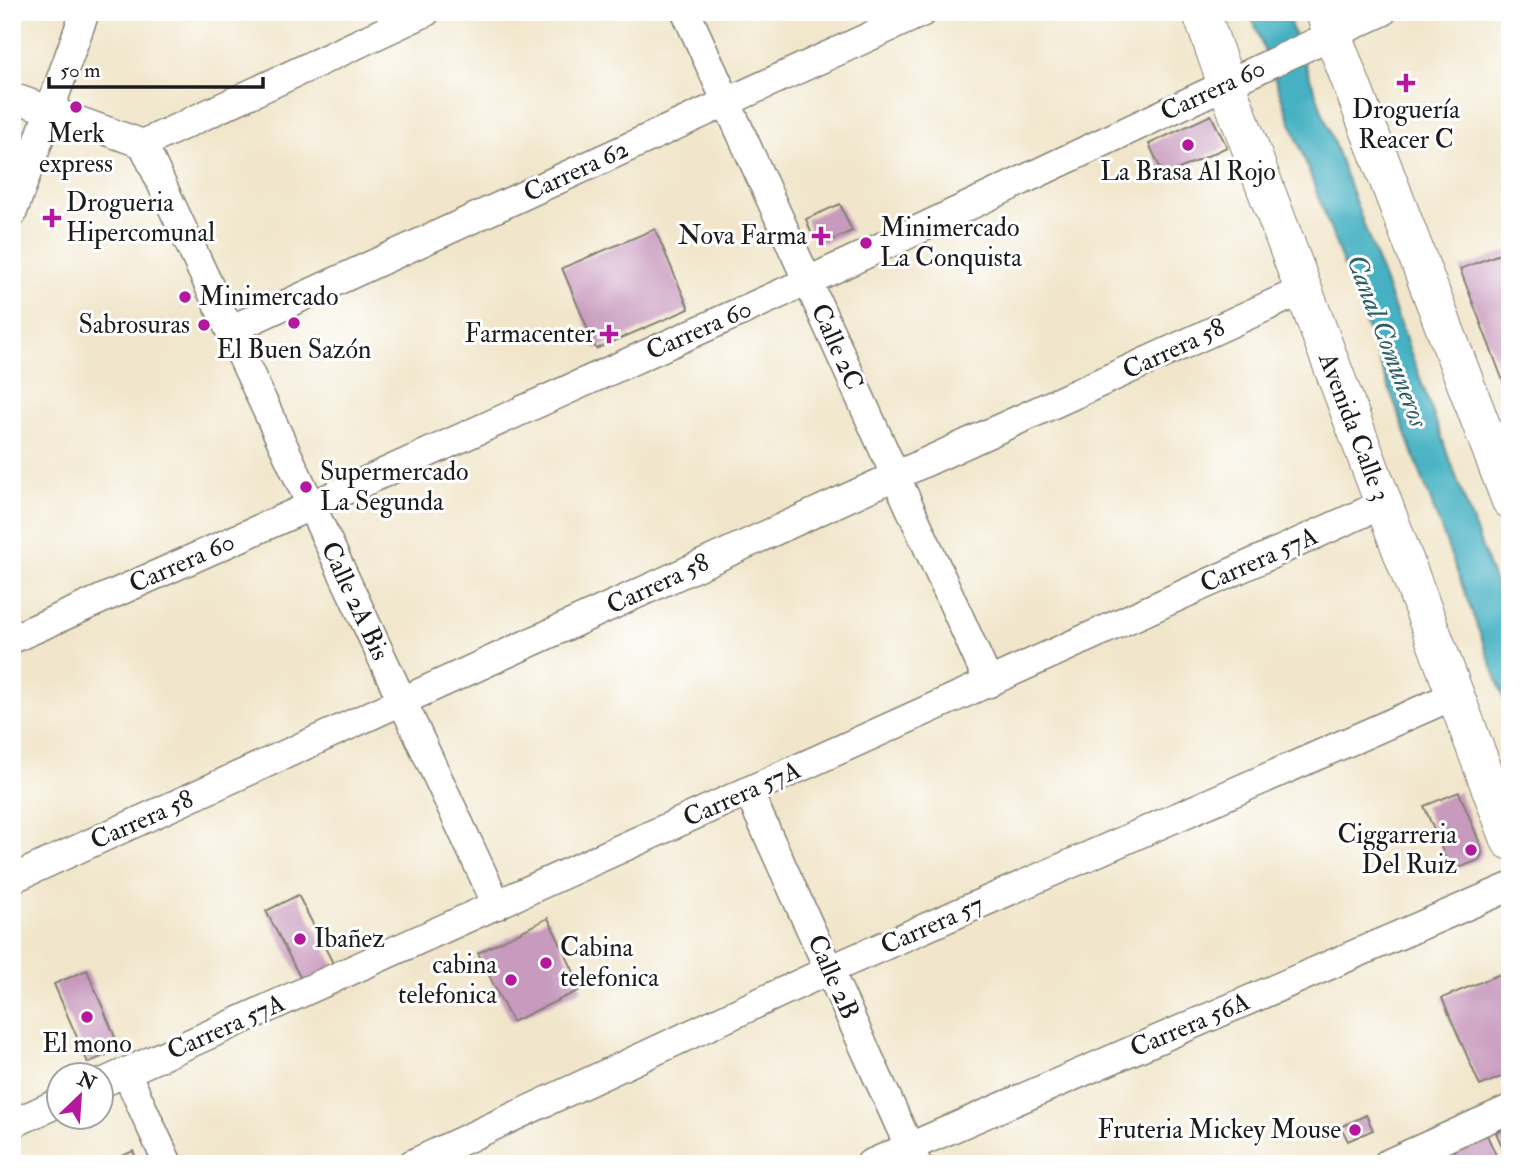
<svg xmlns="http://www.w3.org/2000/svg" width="1522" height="1176" viewBox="0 0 1522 1176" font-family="'IM FELL Double Pica',serif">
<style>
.water{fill:#44b1c2;stroke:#30666f;stroke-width:2}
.building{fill:#c89abd}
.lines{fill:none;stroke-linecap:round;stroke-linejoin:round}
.minor-casing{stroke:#868174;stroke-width:31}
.major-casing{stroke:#868174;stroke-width:39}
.minor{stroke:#fff;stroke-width:28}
.major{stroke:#fff;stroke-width:37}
.poi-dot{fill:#b5179e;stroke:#fff;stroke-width:2.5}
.labels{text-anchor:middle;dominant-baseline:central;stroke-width:6;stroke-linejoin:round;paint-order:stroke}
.street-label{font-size:26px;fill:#1c1c1c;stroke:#fff}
.poi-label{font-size:26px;fill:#1c1c1c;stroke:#fff;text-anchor:start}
.water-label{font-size:28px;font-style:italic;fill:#2e5f67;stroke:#fff}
</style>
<rect width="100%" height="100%" fill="#fff"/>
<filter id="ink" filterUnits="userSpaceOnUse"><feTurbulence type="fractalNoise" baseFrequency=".0143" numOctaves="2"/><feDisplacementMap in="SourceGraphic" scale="14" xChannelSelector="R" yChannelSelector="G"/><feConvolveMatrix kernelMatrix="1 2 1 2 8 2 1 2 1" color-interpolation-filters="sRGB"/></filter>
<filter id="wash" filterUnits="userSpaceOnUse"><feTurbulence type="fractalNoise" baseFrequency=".00686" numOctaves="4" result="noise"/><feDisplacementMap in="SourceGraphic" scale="28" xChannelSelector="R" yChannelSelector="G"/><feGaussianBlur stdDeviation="1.57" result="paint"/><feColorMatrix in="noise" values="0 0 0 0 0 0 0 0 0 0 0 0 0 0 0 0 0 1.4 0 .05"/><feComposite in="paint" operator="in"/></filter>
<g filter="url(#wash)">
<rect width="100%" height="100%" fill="#f1e6cb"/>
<!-- water -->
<polygon class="water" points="1250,12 1286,12 1510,624 1510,715"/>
<g id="blocks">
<!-- building -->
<g class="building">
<polygon points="1500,12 1510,12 1510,37"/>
<polygon points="1211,115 1227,147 1164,176 1149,144"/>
<polygon points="840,204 852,231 825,243 814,240 806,219"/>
<polygon points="655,229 689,309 596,349 562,268"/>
<polygon points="1510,250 1510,378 1503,381 1460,269"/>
<polygon points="1459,792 1481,846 1482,854 1479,860 1451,871 1424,806"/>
<polygon points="298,895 335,967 303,983 266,911"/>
<polygon points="548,918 582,989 512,1022 478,953"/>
<polygon points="87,970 120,1049 88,1063 54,984"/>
<polygon points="1510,970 1510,1073 1480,1086 1442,998"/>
<polygon points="1366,1115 1373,1130 1348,1141 1341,1127"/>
<polygon points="1510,1127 1510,1163 1496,1133"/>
<polygon points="1486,1133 1500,1164 1460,1164 1453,1148"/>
<polygon points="133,1151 139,1164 105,1164"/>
</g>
</g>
</g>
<g filter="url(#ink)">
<use href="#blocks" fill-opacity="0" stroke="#868174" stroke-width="2"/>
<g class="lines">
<!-- minor casing -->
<g class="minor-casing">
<g id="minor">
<polyline points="686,12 989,683"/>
<polyline points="12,97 143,144 426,12"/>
<polyline points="143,144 497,905"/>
<polyline points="12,214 85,12"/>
<polyline points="230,330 923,12"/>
<path d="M12 639C277 521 543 403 806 282 998 193 1189 100 1382 12"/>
<polyline points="748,791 917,1164"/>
<polyline points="12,879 1303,290"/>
<polyline points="126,1072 168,1164"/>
<polyline points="102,1083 1383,504"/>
<polyline points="12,1124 60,1102"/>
<polyline points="412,1164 829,970 1455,695"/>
<polyline points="870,1164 1510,887"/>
<polyline points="1387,1164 1510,1109"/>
</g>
</g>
<!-- major casing -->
<g class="major-casing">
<g id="major">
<polyline points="1201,12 1226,83 1510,841"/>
<polyline points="1324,12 1510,500"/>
</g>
</g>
<!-- minor -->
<use href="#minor" class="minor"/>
<!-- major -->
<use href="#major" class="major"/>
</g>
</g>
<!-- markers -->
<g class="poi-dot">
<path d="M1402.5 72.5h7v7h7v7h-7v7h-7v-7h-7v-7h7z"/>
<circle cx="76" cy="107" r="7"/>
<circle cx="1188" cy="145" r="7"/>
<path d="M48.5 207.5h7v7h7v7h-7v7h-7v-7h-7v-7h7z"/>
<path d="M817.5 225.5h7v7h7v7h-7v7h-7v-7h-7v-7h7z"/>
<circle cx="866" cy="243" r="7"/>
<circle cx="185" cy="297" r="7"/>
<circle cx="294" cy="323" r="7"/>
<circle cx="204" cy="325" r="7"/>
<path d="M605.5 323.5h7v7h7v7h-7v7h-7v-7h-7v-7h7z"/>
<circle cx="306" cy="487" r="7"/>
<circle cx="1471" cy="850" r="7"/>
<circle cx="300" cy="939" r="7"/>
<circle cx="546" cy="963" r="7"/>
<circle cx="511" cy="980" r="7"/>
<circle cx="87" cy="1017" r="7"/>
<circle cx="1355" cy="1130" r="7"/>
</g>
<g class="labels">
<!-- street labels -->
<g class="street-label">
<text transform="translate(1213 90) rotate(-25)">Carrera 60</text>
<text transform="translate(576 171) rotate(-25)">Carrera 62</text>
<text transform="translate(699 330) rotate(-24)">Carrera 60</text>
<text transform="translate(837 347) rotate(66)">Calle 2C</text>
<text transform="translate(1174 349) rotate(-25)">Carrera 58</text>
<text transform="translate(1354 427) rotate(69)">Avenida Calle 3</text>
<text transform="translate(1259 560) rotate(-24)">Carrera 57A</text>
<text transform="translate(182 563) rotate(-24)">Carrera 60</text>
<text transform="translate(658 584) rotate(-25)">Carrera 58</text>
<text transform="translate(355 601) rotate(65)">Calle 2A Bis</text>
<text transform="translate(742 794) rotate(-24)">Carrera 57A</text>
<text transform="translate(142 820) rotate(-24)">Carrera 58</text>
<text transform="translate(932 925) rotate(-24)">Carrera 57</text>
<text transform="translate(833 977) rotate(66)">Calle 2B</text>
<text transform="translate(1190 1025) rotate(-23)">Carrera 56A</text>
<text transform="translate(226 1027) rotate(-24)">Carrera 57A</text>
</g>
<!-- poi labels -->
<g class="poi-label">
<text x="1406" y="110" text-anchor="middle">Droguería<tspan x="1406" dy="30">Reacer C</tspan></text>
<text x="76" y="134" text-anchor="middle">Merk<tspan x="76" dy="30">express</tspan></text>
<text x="1188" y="172" text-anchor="middle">La Brasa Al Rojo</text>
<text x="66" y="203">Drogueria<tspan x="66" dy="30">Hipercomunal</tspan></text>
<text x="880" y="228">Minimercado<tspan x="880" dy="30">La Conquista</tspan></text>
<text x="807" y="236" text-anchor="end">Nova Farma</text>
<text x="199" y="297">Minimercado</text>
<text x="190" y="325" text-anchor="end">Sabrosuras</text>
<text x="595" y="334" text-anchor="end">Farmacenter</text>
<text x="294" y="350" text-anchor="middle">El Buen Sazón</text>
<text x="320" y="472">Supermercado<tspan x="320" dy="30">La Segunda</tspan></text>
<text x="1457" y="835" text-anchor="end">Ciggarreria<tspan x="1457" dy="30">Del Ruiz</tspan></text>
<text x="314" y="939">Ibañez</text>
<text x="560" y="948">Cabina<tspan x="560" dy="30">telefonica</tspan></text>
<text x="497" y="965" text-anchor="end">cabina<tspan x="497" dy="30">telefonica</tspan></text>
<text x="87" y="1044" text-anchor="middle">El mono</text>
<text x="1341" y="1130" text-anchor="end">Fruteria Mickey Mouse</text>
</g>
<!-- water labels -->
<g class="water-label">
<text transform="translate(1387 341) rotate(69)">Canal Comuneros</text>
</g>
</g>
<!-- margin -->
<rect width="1522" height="1176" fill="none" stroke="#fff" stroke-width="42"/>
<!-- north arrow -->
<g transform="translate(80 1096) rotate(25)"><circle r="33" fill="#ffffff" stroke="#a4a4a4" stroke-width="2"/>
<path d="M0-5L12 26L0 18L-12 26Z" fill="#b5179e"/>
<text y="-10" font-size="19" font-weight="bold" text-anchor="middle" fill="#1c1c1c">N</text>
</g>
<!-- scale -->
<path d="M49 77v10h214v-10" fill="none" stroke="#1c1c1c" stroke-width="3.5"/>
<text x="60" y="77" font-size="21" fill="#1c1c1c" stroke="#ffffff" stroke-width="5" paint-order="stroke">50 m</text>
</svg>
